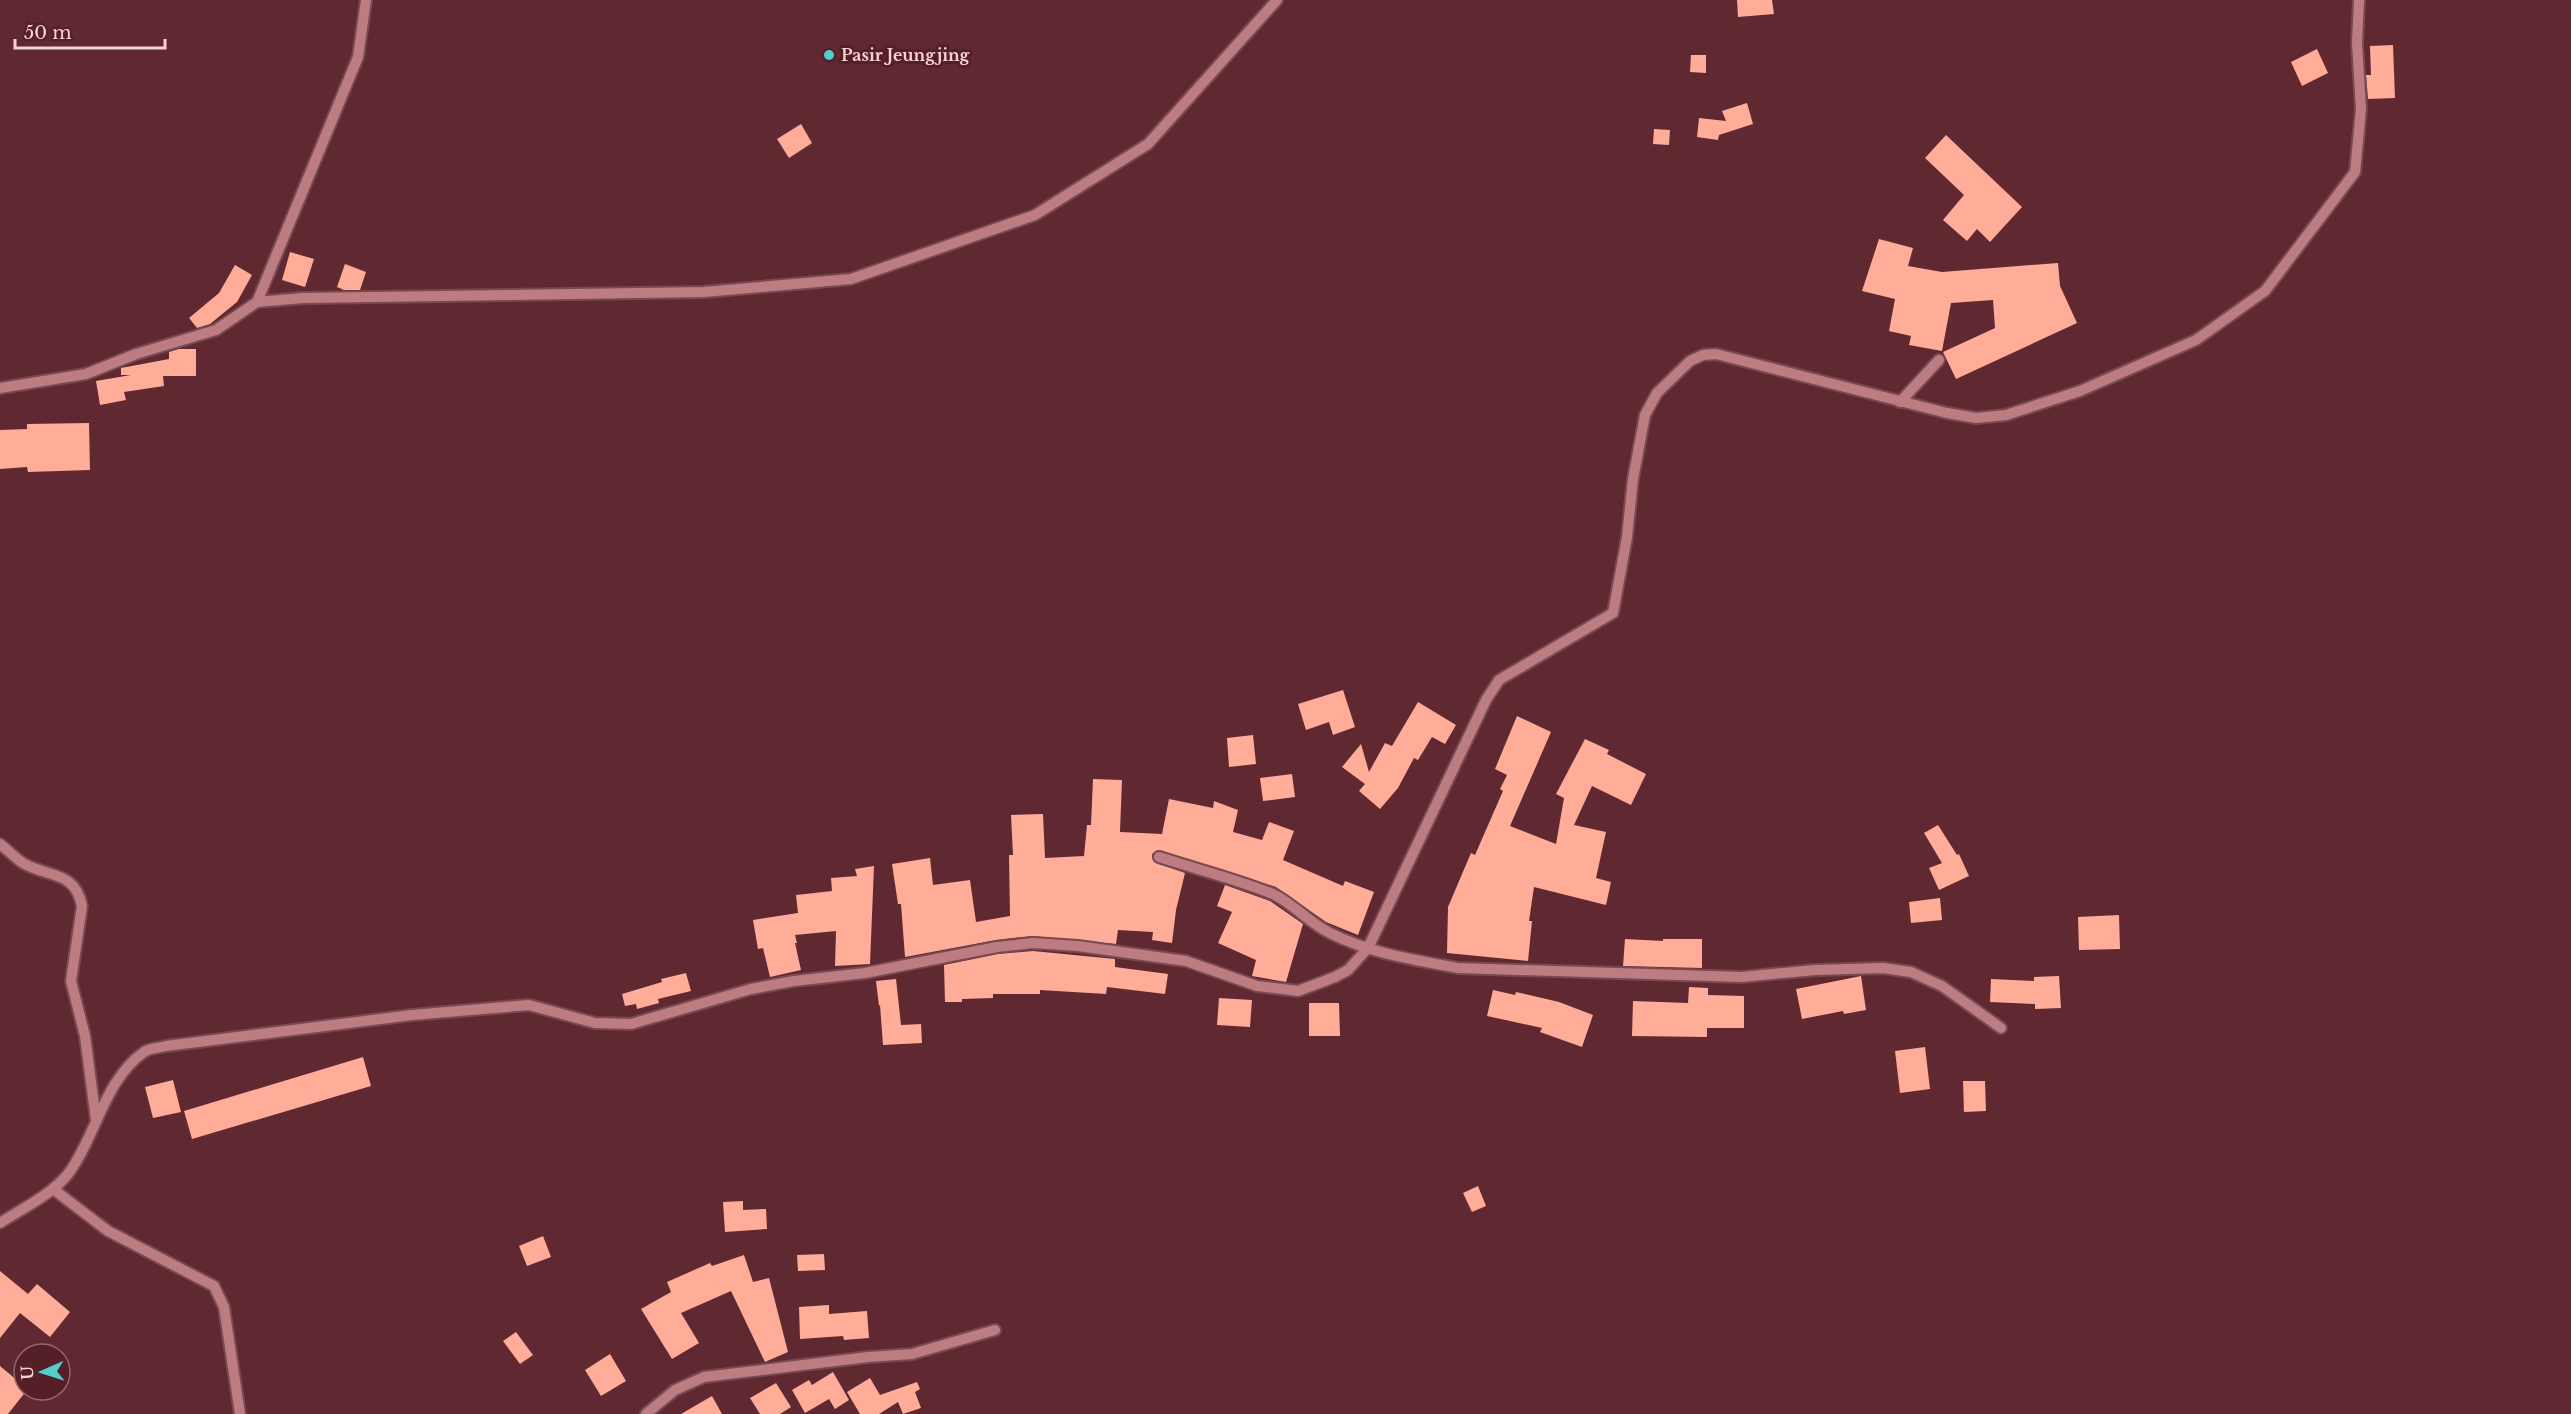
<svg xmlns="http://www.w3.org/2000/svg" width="2571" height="1414" viewBox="0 0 2571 1414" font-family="'Libre Baskerville',serif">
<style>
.building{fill:#ffac99}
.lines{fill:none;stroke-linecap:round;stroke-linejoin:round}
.minor-casing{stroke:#784951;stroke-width:14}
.minor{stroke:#bd7c82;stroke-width:10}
.poi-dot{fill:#53cdcb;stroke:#541f27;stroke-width:2}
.labels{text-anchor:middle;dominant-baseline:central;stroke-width:6;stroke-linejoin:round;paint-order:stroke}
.poi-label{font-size:16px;font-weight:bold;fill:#f5d2d4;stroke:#541f27;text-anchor:start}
</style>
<rect width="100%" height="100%" fill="#602931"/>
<!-- building -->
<g class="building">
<polygon points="1737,0 1772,0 1774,14 1738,17"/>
<polygon points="2393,45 2395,98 2368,99 2366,75 2371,75 2370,46"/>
<polygon points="2317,49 2328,73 2302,86 2291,62"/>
<polygon points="1691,55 1706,55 1706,73 1690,72"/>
<polygon points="1747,103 1753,124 1719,135 1718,140 1697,137 1699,118 1726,121 1722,111"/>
<polygon points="801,124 812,143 789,158 777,139"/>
<polygon points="1654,129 1670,130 1669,145 1653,144"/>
<polygon points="1946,135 2022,207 1990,242 1977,229 1967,241 1943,220 1964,195 1925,158"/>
<polygon points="1879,239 1913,248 1908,266 1942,272 2058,263 2060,286 2077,323 1956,379 1943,352 1995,328 1993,300 1951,303 1942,351 1909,345 1911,336 1889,331 1895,299 1862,291"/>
<polygon points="290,252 314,259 305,287 282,280"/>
<polygon points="345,264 366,272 360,290 344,290 337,287"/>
<polygon points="235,265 252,275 237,302 210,324 197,328 189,318 219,293"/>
<polygon points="179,349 196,349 196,376 163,376 164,386 124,392 126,400 100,405 96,381 131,375 121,375 121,368 169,359 169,352"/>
<polygon points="89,423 90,470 28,472 27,467 0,469 0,430 27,429 27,424"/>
<polygon points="1343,690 1355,727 1333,735 1329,722 1306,730 1298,704"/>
<polygon points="1418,702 1456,725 1445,744 1432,737 1418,760 1414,758 1398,788 1380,809 1359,791 1365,784 1342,767 1361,744 1369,772 1385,743 1392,746"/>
<polygon points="1517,716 1551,732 1510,826 1556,844 1564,798 1556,794 1585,739 1609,750 1607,754 1646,774 1631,805 1592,786 1574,825 1606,832 1596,878 1611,882 1606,905 1534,887 1529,921 1532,921 1528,961 1447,953 1448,907 1471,853 1475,855 1503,791 1500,789 1507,775 1495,769"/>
<polygon points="1253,735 1256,764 1229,767 1227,738"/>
<polygon points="1292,774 1295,797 1263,801 1260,778"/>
<polygon points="1093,779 1122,780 1120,832 1162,834 1169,799 1213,808 1214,801 1238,810 1233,832 1262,840 1269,822 1294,831 1283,860 1343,886 1345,881 1374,892 1358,935 1326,922 1276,887 1158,850 1152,854 1154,862 1185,873 1176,910 1172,943 1152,940 1153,932 1118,930 1116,944 1032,936 996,940 905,957 901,904 898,904 892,864 930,858 933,885 970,880 976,922 1010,916 1009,855 1013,855 1011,815 1043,814 1045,858 1084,856 1087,825 1091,825"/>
<polygon points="1938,825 1957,855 1959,854 1969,876 1939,890 1929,868 1942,863 1924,833"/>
<polygon points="874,866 870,964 835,966 836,931 795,935 797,943 795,943 801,970 770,977 763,948 758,949 753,920 798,913 796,895 832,891 831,878 857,876 855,869"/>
<polygon points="1225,885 1270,901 1303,924 1286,982 1252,976 1256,960 1218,943 1232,912 1217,906"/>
<polygon points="1940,898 1942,920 1911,923 1909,902"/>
<polygon points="2119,915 2120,949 2079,950 2078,917"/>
<polygon points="1625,939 1663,941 1663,939 1702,939 1702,968 1623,966"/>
<polygon points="1033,951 1115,959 1115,967 1168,974 1165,994 1107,987 1106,994 1040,990 1040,994 993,994 993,998 962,999 962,1002 945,1002 944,965 998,954"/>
<polygon points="686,973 691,991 658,999 659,1003 637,1009 636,1004 625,1006 622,994 662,982 661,979"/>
<polygon points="1861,976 1866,1010 1844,1014 1843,1011 1802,1019 1796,989"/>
<polygon points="2059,976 2061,1008 2035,1009 2035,1004 1990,1002 1991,979 2034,981 2034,977"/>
<polygon points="896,979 901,1025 921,1024 922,1043 883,1045 880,1005 879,1006 876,981"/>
<polygon points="1689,987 1708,988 1708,995 1744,996 1744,1028 1707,1028 1707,1037 1632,1036 1633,1001 1688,1003"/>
<polygon points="1493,990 1515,995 1516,992 1559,1002 1593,1015 1582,1047 1540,1032 1542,1028 1487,1016"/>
<polygon points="1219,998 1252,1000 1250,1027 1217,1025"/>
<polygon points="1309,1003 1339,1003 1340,1036 1309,1036"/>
<polygon points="1925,1047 1930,1089 1900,1093 1895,1051"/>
<polygon points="363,1057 371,1086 192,1139 184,1111"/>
<polygon points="173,1080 181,1112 153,1118 145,1087"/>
<polygon points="1963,1081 1985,1081 1986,1111 1964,1112"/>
<polygon points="1478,1186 1486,1206 1472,1212 1463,1193"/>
<polygon points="743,1201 743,1210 766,1209 767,1229 725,1232 723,1202"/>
<polygon points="543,1236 551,1257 527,1266 519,1246"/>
<polygon points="824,1254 825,1270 798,1271 797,1255"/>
<polygon points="744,1255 753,1282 769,1278 788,1352 765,1362 731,1291 681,1313 699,1343 672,1359 641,1309 671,1292 667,1282 710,1263 712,1266"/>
<polygon points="0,1271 28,1294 37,1284 70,1312 50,1337 20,1313 0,1338"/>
<polygon points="829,1305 829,1314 867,1311 869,1338 844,1340 843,1336 800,1339 799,1307"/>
<polygon points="516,1332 533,1355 520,1364 503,1341"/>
<polygon points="610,1354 626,1381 601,1396 585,1370"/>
<polygon points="0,1366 24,1386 24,1390 27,1390 8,1414 0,1414"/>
<polygon points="833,1372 849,1400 835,1409 829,1399 805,1413 792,1390 809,1380 812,1385"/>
<polygon points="870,1378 880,1395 917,1382 920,1389 915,1392 921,1408 903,1414 898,1402 879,1414 860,1414 847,1392"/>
<polygon points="776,1383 791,1407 780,1414 760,1414 750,1398"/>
<polygon points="712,1396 722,1414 681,1414"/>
</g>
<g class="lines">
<!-- minor casing -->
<g class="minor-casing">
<g id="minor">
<polyline points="257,302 358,57 366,0"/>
<polyline points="0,388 86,374 136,354 216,330 257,302 303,298 704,292 851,279 1035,215 1148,144 1277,0"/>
<polyline points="1900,402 1939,360"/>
<path d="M0 844C8 850 15 858 23 863 48 878 75 870 82 906L71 981 85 1036 96 1120"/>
<path d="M1159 857C1196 869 1236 879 1273 894 1294 904 1309 923 1330 933 1369 953 1415 960 1458 968L1741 977 1815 970 1883 968 1911 972 1942 986 2001 1028"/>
<polyline points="53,1189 108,1231 214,1286 224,1307 240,1414"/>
<path d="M0 1223C23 1208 51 1195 68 1174 96 1137 104 1080 144 1052 149 1048 159 1048 166 1046L412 1015 529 1005 595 1023 631 1024 751 989 794 981 865 973 997 947 1033 943 1078 946 1186 961 1257 986 1298 991 1335 977 1348 970 1368 948 1486 700 1499 680 1613 613 1627 537 1633 479 1645 415 1657 393 1690 361 1703 355 1716 354 1947 413 1976 418 2006 415 2080 391 2196 340 2265 291 2355 172 2361 109 2357 43 2359 0"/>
<polyline points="646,1414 675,1390 704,1377 868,1357 912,1354 995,1330"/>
</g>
</g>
<!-- minor -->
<use href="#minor" class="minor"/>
</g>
<!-- markers -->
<circle class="poi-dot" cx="829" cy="55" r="6"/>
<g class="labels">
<!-- poi labels -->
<g class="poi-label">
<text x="841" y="55">Pasir Jeungjing</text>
</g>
</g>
<!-- north arrow -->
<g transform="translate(42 1372) rotate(267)"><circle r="28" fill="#541f27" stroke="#94676c" stroke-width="1.5"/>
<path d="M0-4.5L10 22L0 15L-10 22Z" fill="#53cdcb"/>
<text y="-9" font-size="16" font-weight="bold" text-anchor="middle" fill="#f5d2d4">U</text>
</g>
<!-- scale -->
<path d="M15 39v9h150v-9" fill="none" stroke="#f5d2d4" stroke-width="3"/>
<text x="24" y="39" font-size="18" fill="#f5d2d4" stroke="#541f27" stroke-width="4.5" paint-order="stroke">50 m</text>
</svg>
